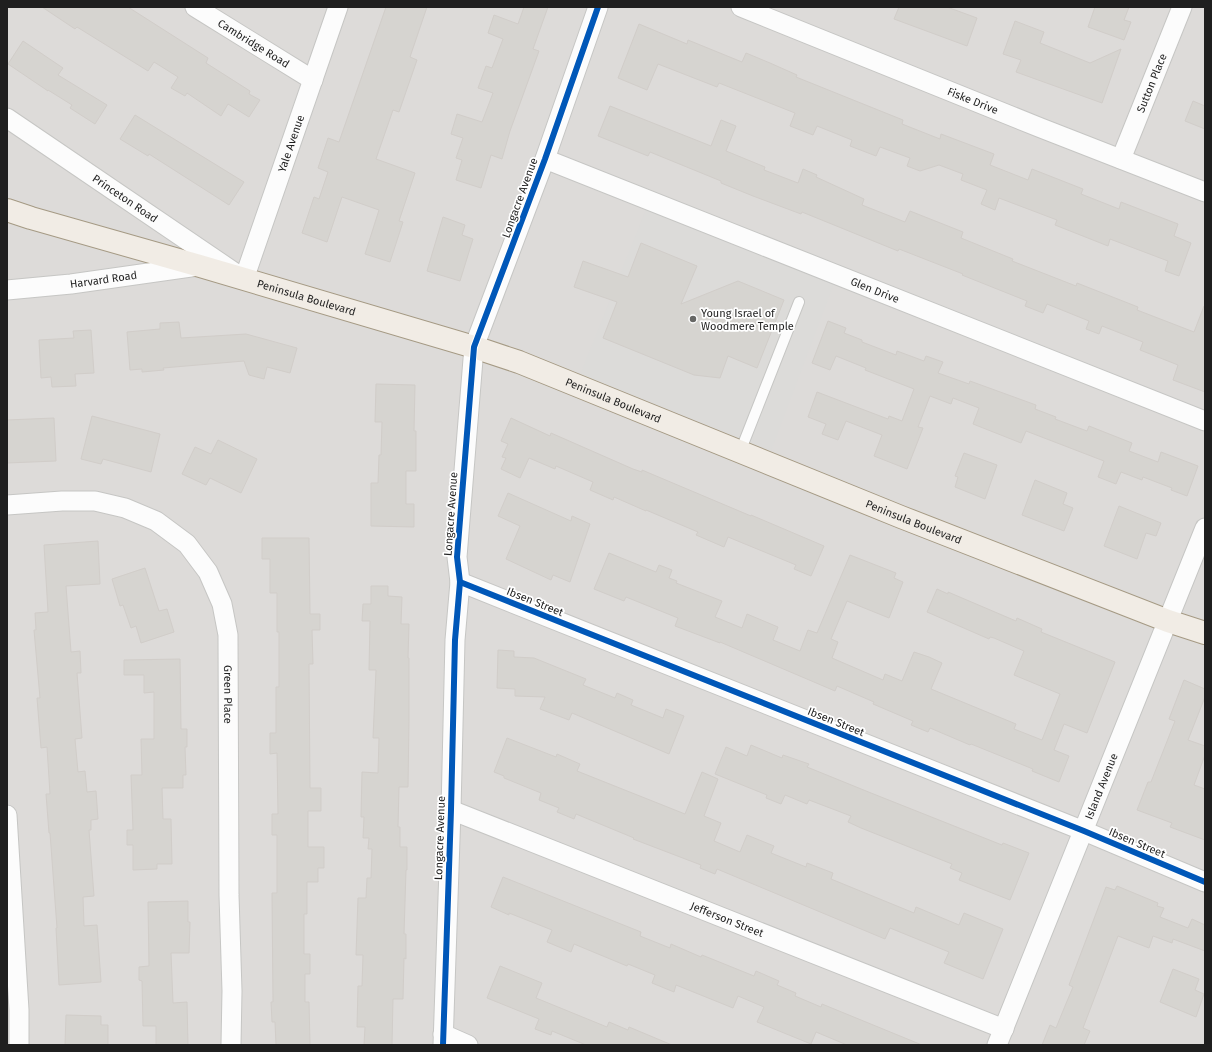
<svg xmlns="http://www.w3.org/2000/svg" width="1212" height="1052" viewBox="0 0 1212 1052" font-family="'Fira Sans',sans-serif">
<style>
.residential{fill:#dddbd9}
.religious{fill:#dcdbd9}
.building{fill:#d6d4d0;stroke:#d1cdc9}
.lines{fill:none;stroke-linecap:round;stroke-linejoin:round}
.lane-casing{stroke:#c6c6c4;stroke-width:12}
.street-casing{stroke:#c6c6c4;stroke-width:21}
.primary-casing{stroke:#a59a84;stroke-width:24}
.lane{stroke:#fcfcfc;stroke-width:10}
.street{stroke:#fcfcfc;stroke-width:19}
.primary{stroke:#f1ece5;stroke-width:22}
.cycleway-casing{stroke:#fff;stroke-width:8}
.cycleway{stroke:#0057b8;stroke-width:6}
.poi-dot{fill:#676765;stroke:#fff;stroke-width:1.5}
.labels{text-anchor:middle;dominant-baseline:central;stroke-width:3.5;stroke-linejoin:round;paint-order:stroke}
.street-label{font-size:11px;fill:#1f1f1f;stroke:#fff}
.poi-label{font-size:11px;fill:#1f1f1f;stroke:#fff;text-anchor:start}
</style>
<rect width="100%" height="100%" fill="#eeece8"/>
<!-- residential -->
<rect class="residential" x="7" y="7" width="1198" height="1038"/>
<!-- religious -->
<polygon class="religious" points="648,204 835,281 768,459 578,380"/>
<!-- building -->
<g class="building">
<polygon points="42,7 128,7 208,58 206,63 250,91 249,94 260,100 249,117 228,104 221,116 187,93 185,96 171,88 178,77 154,62 148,71 77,27 75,29"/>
<polygon points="386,7 427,7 410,57 417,60 399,112 393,110 376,159 415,173 399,221 403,222 390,262 365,254 379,210 342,197 327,242 302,233 314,197 319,199 328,172 318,168 328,138 339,142"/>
<polygon points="524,7 548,7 533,49 539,51 510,131 502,159 491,155 481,188 456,180 462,160 456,158 463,138 451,134 457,114 482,122 493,93 478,88 486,66 492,68 503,39 488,33 494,15 518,24"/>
<polygon points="899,7 947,7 977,18 967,46 894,19"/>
<polygon points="1095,7 1129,7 1124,20 1131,22 1124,40 1088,27"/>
<polygon points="1015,21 1044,32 1040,43 1090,63 1121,49 1102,103 1016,72 1021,60 1003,54"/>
<polygon points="639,24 687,44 688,40 742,62 746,53 770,63 797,75 796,77 903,120 902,124 940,139 941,134 994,154 990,165 1028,180 1032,169 1083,189 1081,194 1119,209 1121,202 1178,224 1174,236 1191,243 1179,276 1165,271 1168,261 1110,239 1108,246 1055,225 1057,220 999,198 995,210 981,204 987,190 961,180 963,174 939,165 920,171 907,166 910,158 880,147 876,156 850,146 852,140 817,126 813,135 790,126 795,113 719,83 717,87 658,64 647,90 618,78"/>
<polygon points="23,41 63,68 58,75 107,105 95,124 70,108 72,105 48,90 48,91 8,64"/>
<polygon points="1193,101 1205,106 1205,129 1185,121"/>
<polygon points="610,106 711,146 721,120 736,126 726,151 765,167 764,170 798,183 803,169 817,175 816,177 864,199 862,205 905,222 910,211 963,232 961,238 1013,259 1012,261 1076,286 1077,283 1138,307 1137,310 1194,332 1204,306 1205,307 1205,392 1173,380 1178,365 1140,350 1143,342 1102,326 1099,334 1086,329 1089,321 1047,304 1043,313 1025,306 1027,301 962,275 963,274 899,249 898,251 802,212 801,214 753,196 721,183 721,181 650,152 648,156 598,136"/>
<polygon points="135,115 244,182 229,205 149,154 148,156 120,139"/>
<polygon points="443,217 465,225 462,235 473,239 460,281 427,271"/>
<polygon points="641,243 697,266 681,304 738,281 784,300 757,368 728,356 720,378 694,375 603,338 617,302 574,287 583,261 628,277"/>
<polygon points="828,321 846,328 844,333 862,340 862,342 896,355 897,351 924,361 926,356 943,362 938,373 969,384 970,381 1036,405 1035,409 1056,417 1055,419 1087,431 1089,426 1132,443 1129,451 1158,462 1161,452 1198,466 1187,496 1171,490 1172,488 1143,477 1142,480 1121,472 1116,484 1098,477 1104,461 1026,431 1021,443 973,424 979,408 953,398 951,404 930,396 918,427 923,428 907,469 874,456 882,435 846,421 838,440 822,434 826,424 808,417 817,392 888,419 889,416 902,421 914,389 865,370 866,368 836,356 830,370 812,363"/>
<polygon points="179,322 181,338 246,334 297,348 290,373 267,367 264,379 249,375 244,361 163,368 164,370 142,372 142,369 130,370 127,332 160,329 160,323"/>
<polygon points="91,330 94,373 75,374 76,386 52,387 51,377 41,378 39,340 74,338 73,331"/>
<polygon points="376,384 415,385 414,431 416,431 416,471 406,471 406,504 414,504 414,527 371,526 371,483 378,483 379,455 381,455 382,422 375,422"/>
<polygon points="92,416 160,434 151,472 103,459 101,464 81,459"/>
<polygon points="54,418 56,461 7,463 7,420"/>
<polygon points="511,418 550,436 551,433 633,469 642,472 642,470 751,516 751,515 824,546 811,576 794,569 796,565 728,537 724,547 696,535 698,532 646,510 646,511 614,497 613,500 590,490 593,482 556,466 555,469 529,458 520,478 501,469 506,458 502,457 508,444 501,441"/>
<polygon points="218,440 257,459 241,493 210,478 206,485 182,474 195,447 211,454"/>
<polygon points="964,453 997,465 985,499 955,487 958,477 955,476"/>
<polygon points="1035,480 1067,493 1063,504 1073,508 1064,531 1022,515"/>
<polygon points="508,493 571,521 572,516 590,524 570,582 553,575 551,580 506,559 520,526 498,516"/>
<polygon points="1119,506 1161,523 1156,536 1146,533 1137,559 1104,546"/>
<polygon points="262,538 309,538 310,614 320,614 320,630 312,630 313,664 309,664 310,788 321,788 321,811 308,811 308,847 324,847 324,868 318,868 318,882 307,882 307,914 304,914 304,954 310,954 310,974 305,974 305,1002 309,1002 310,1045 276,1045 275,1022 272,1022 271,1002 273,1002 272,893 277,893 277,835 272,835 272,814 278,814 277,753 270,754 270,733 276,733 276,687 279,687 279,632 277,632 277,593 270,593 270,559 262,559"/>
<polygon points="98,541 100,584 66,586 71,652 80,651 81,673 77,673 82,738 75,739 78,772 85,771 87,792 96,791 98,819 91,820 91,830 89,830 94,896 83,897 84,926 97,925 101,982 59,985 56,928 57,928 50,833 49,833 46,794 50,794 47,747 41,748 37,698 40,698 34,630 36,630 35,613 48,612 44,545"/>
<polygon points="609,553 656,572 659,565 672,570 669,578 677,581 676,583 722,601 715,617 742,628 747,614 778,627 773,640 800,651 808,630 817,633 850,555 896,573 894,578 903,582 889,618 847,601 831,639 838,642 832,658 883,680 885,674 902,681 914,652 929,657 942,663 931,689 1016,724 1014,729 1042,740 1060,694 1014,675 1024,651 994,638 990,637 989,639 927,612 937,589 948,594 948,592 1016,621 1017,618 1042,629 1041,632 1115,662 1087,733 1064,724 1054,750 1069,756 1059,782 1032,771 1033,769 971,744 970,745 930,728 928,732 911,725 913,721 873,704 874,702 837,686 835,691 720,642 720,643 675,626 678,618 626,597 624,601 594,589"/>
<polygon points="145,568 159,611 167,609 174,632 141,643 136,626 131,628 123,605 120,606 112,579"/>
<polygon points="371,586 388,586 388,596 402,597 401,624 409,624 408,658 409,658 409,721 408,787 399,787 398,827 400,827 400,847 407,847 407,870 406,870 404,934 406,934 406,959 404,958 403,999 393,999 392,1045 364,1045 365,1027 357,1027 358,986 362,986 363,955 356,955 358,898 366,898 367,878 371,878 372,849 368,849 369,838 363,838 364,817 361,817 362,772 378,773 379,738 373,738 376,670 369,670 370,621 362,621 363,604 371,604"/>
<polygon points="498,650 514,651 514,657 534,658 586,679 583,685 615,698 617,693 633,700 631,705 663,718 666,709 684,716 669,754 572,713 569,720 540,709 545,697 515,696 515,689 497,688"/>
<polygon points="180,659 181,729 187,729 187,747 185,747 186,775 183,775 183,788 162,788 163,819 171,819 172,864 157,864 157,869 133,870 133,845 127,845 127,830 133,830 131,775 142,775 141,739 154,739 154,692 144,693 144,675 124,675 124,660"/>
<polygon points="1184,680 1205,689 1205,697 1188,740 1205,746 1205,755 1194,785 1205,789 1205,840 1170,827 1172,823 1137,810 1148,782 1151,782 1175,721 1169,719"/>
<polygon points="507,738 556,757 557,754 580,764 577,771 685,814 702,772 718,779 704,816 721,823 714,841 740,852 747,835 774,846 771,853 806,867 807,863 833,873 831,879 914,913 916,907 959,925 964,913 1003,929 983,979 944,963 949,952 890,928 885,939 717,869 715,874 700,868 701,865 633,839 634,838 576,814 574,819 557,812 559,808 539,800 541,793 504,778 504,776 494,772"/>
<polygon points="751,745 782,758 783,755 809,764 807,767 871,793 1002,845 1003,843 1029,853 1010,900 959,880 962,873 950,868 952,864 861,828 848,822 851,816 809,800 807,804 785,795 781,804 766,798 767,795 715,774 726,747 747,756"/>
<polygon points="503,877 641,932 640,936 670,948 671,944 701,957 702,955 754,976 756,971 779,981 777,985 796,993 795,996 821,1007 822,1004 922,1045 847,1045 816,1032 811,1044 757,1022 764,1007 738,996 733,1008 676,985 674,992 652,983 655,975 628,964 627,966 574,944 571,952 547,942 552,930 509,913 509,915 491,907"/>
<polygon points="1117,886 1158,903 1157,906 1164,908 1160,917 1188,928 1192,919 1205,925 1205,951 1173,939 1172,943 1153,936 1149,948 1118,936 1083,1028 1090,1031 1084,1045 1042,1045 1050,1025 1056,1028 1065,1006 1073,987 1069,985 1106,887 1115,890"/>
<polygon points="188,901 188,922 190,922 189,953 171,953 173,1003 187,1002 188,1045 156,1045 156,1026 143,1026 142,981 139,980 139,967 149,966 148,902"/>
<polygon points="500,966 542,983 536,998 607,1027 609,1022 628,1030 629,1027 672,1045 586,1045 552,1031 551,1035 535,1029 539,1019 487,998"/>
<polygon points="1173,969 1199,979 1195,990 1204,994 1196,1017 1160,1002"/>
<polygon points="66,1015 101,1016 101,1025 108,1025 108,1045 65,1045"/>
</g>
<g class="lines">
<!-- lane casing -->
<g class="lane-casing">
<polyline id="lane" points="740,452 799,302"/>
</g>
<!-- street casing -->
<g class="street-casing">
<g id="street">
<path id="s1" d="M195 7 313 80"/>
<path id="s2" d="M741 7 1041 128 1205 192"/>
<path id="s3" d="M7 118 244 279 338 7"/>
<path id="s4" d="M545 159 1205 421"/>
<path id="s5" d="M1121 159 1182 7"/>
<path id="s6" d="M7 290 71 284 198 266"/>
<path id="s7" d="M7 505 62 501H95L125 508 156 521 187 544 208 572 222 604 228 635 229 895 232 991 231 1045"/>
<polyline points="460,582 1084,831 1205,882"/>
<path id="s8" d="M451 810 1004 1029"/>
<polyline points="7,815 19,1010 19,1045"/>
<polyline points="443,1034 468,1045"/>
<polyline points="443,1045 451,810 455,640 460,582 457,557 474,347 545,159 598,7"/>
<path id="s9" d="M997 1045 1205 528"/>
</g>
</g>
<!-- primary casing -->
<g class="primary-casing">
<g id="primary">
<path id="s10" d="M7 210 31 218 200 266 474 347 519 362 901 517 1168 621 1205 633"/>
</g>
</g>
<!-- lane -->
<use href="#lane" class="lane"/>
<!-- street -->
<use href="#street" class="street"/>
<!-- primary -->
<use href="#primary" class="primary"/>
<!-- cycleway casing -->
<g class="cycleway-casing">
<g id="cycleway">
<polyline points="460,582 1084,831 1205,882"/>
<polyline points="443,1045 451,810 455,640 460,582 457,557 474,347 545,159 598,7"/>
</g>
</g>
<!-- cycleway -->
<use href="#cycleway" class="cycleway"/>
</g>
<!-- markers -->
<circle class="poi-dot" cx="693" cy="319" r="4"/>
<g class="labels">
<!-- street labels -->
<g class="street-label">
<text stroke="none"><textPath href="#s1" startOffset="69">Cambridge Road</textPath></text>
<text stroke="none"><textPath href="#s5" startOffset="82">Sutton Place</textPath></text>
<text stroke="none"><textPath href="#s2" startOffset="250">Fiske Drive</textPath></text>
<text stroke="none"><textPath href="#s3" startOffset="430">Yale Avenue</textPath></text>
<text transform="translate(520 198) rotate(-70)">Longacre Avenue</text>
<text stroke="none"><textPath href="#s3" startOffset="143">Princeton Road</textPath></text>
<text stroke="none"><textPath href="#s6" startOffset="97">Harvard Road</textPath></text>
<text stroke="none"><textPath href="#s4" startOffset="355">Glen Drive</textPath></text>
<text stroke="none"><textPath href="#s10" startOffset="312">Peninsula Boulevard</textPath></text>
<text stroke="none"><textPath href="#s10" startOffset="636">Peninsula Boulevard</textPath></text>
<text transform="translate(451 514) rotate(-86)">Longacre Avenue</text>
<text stroke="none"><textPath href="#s10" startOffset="960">Peninsula Boulevard</textPath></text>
<text transform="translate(535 602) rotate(22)">Ibsen Street</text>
<text stroke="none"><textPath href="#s7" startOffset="352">Green Place</textPath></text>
<text transform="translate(836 722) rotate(22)">Ibsen Street</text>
<text stroke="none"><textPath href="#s9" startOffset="279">Island Avenue</textPath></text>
<text transform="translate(440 838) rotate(-88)">Longacre Avenue</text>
<text transform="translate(1137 843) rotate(23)">Ibsen Street</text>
<text stroke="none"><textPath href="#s8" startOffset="297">Jefferson Street</textPath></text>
</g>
<!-- poi labels -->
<g class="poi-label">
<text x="701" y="313">Young Israel of<tspan x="701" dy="13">Woodmere Temple</tspan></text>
</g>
</g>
<!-- border -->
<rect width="1212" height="1052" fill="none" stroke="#1f1f1f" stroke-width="16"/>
</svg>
